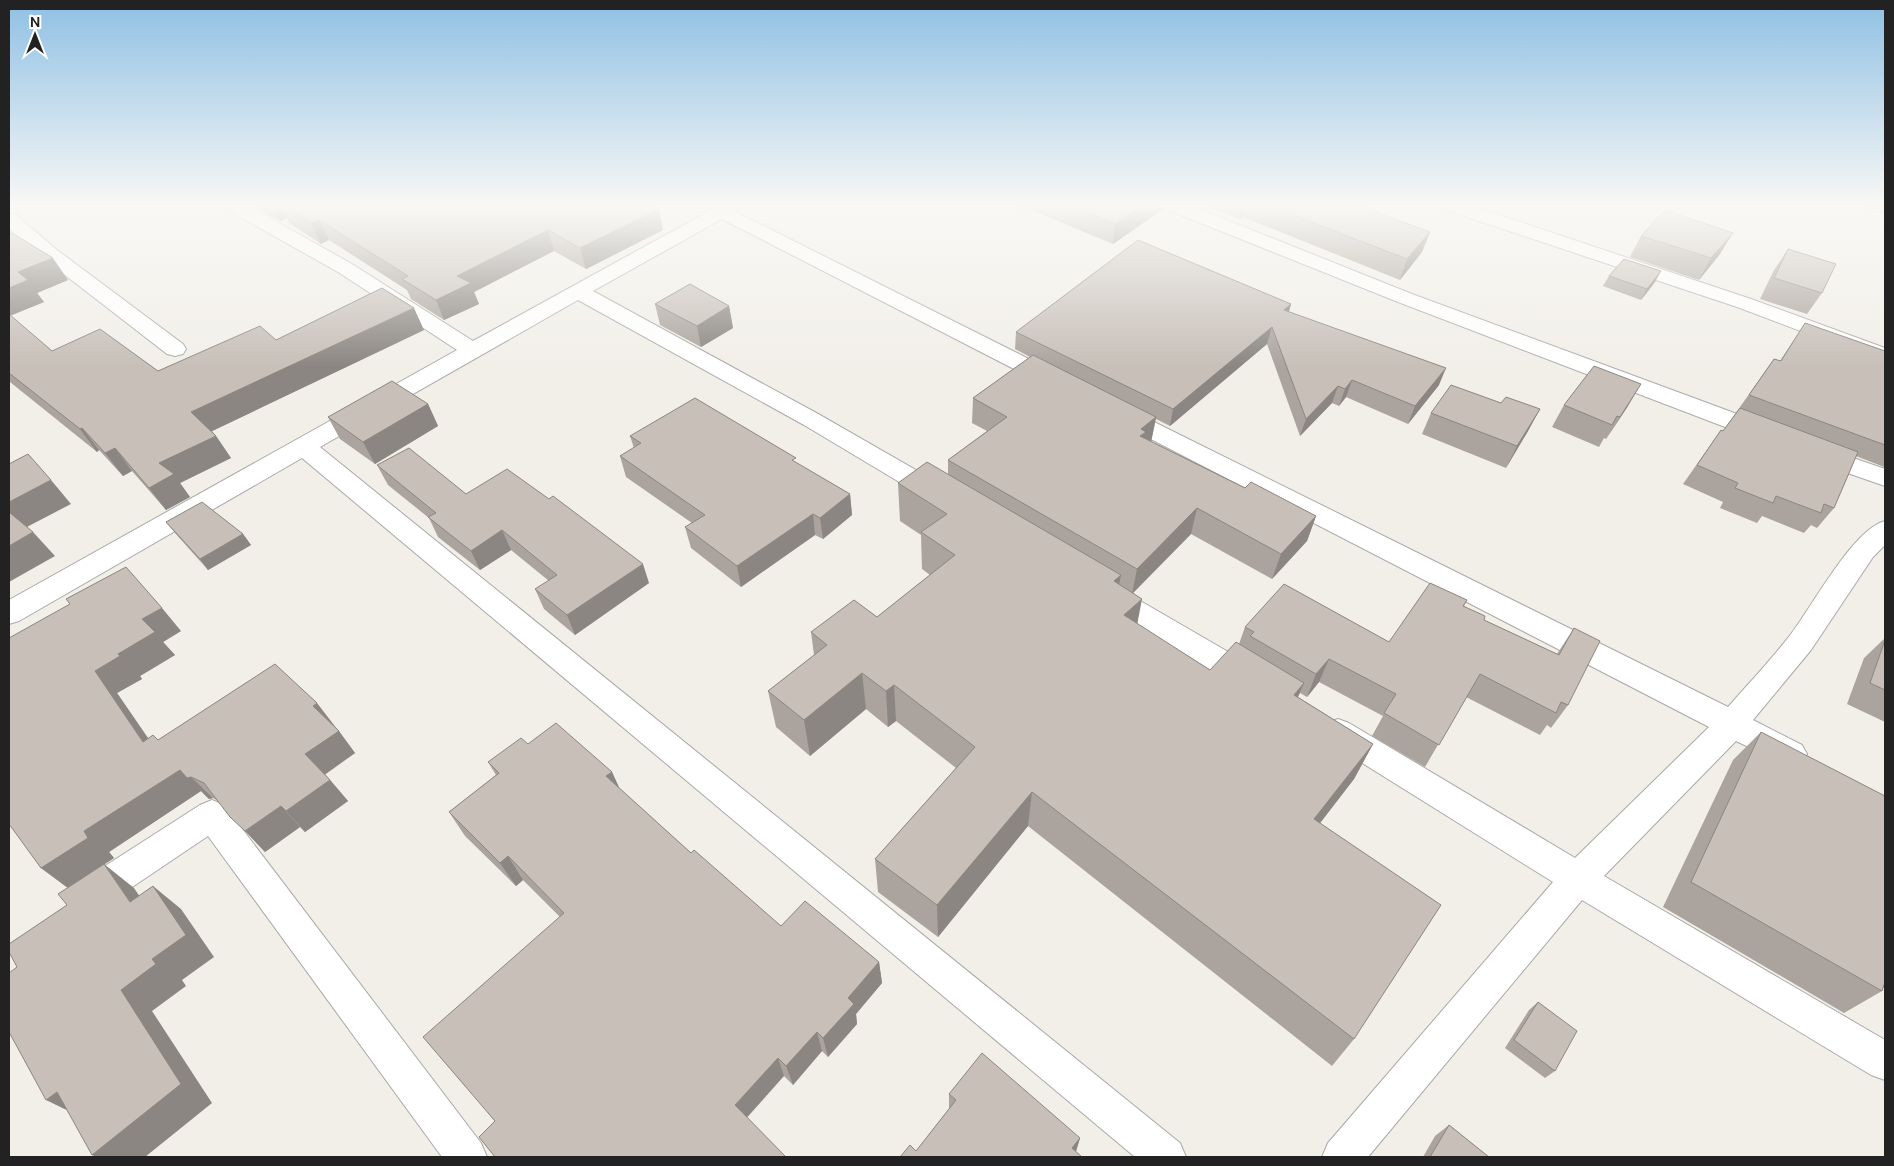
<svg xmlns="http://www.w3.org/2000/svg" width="1894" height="1166" viewBox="0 0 1894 1166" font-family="'DM Sans',sans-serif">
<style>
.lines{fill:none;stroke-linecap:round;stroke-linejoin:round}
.street-casing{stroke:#a9a9a9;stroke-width:2}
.street{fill:#fff;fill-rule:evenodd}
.wall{fill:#aba49e}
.shaded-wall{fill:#8b8681}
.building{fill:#c7bfb8;stroke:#8b8681}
</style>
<rect width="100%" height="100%" fill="#f2efe9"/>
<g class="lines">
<!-- street casing -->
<g class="street-casing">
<g id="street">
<polygon points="222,204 245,204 352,264 473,341 722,204 745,204 736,212 1063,376 1066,381 1063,386 1055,388 1047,386 722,219 593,291 820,415 949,489 953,495 949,501 940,504 931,501 804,425 578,300 320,447 1180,1143 1186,1157 1135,1157 302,458 19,621 9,624 9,600 457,350 338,272 224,208"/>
<polygon points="1161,204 1187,204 1412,294 1775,428 1779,434 1775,440 1767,442 1759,440 1398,302 1163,208"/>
<polygon points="1438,204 1466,204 1751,299 1885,348 1885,363 1737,307 1440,208"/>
<polygon points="9,213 16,215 57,250 183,344 186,349 183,354 175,356 167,354 43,258 9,229"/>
<path d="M1120 407 1128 409 1728 707C1749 683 1771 660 1791 634 1812 607 1853 529 1885 521V545L1873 557 1811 650 1753 720 1802 745 1807 754 1802 763 1791 767 1736 741 1604 876 1885 1040V1080L1871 1075 1582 900 1368 1157H1322L1328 1143 1553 882 1327 741 1322 732 1327 723 1338 719 1349 723 1575 858 1709 727 1112 419 1108 414 1112 409Z"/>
<polygon points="1816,445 1885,469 1885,486 1807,459 1804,453 1807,447"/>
<polygon points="1108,585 1118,588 1261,671 1265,679 1261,687 1250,691 1239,687 1098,602 1094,595 1098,588"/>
<polygon points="212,800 224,805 481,1143 487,1157 442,1157 208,836 101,908 89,912 77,908 72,896 77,884 200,805"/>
</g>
</g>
<!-- street -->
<use href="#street" class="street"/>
</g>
<!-- wall -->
<g class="wall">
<polygon points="248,204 382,204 391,209 663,230 586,269 554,251 474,292 479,304 444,320 411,299 407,290 329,240 321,244 289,223 287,218 280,221"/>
<polygon points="1007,204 1163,204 1162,210 1113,244 1026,208 1023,210"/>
<polygon points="1199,204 1354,204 1430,232 1422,252 1400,280 1243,217 1240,219"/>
<polygon points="1853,204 1885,204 1885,214"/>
<polygon points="9,234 68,280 37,293 44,302 10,316 52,351 158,371 276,340 424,330 212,431 216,436 231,458 180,483 190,497 166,510 132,471 123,476 99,450 97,452 10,382 9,383"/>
<polygon points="1641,236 1720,254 1699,280 1630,257"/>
<polygon points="1788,249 1822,293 1807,314 1760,299 1774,270"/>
<polygon points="1609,276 1655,282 1641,300 1603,286"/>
<polygon points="655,304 729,306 733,328 701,347 660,325"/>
<polygon points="1291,304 1289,312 1439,385 1408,424 1346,397 1339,406 1332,403 1300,436 1267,344 1170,426 1156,419 1151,442 1245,488 1316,516 1307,541 1272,579 1191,534 1133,593 1137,624 1210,670 1239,644 1245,627 1389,642 1467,600 1464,606 1484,620 1557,654 1574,628 1568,705 1551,728 1547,725 1540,735 1466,697 1425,767 1372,736 1383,716 1319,682 1307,697 1300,693 1298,697 1373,744 1354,779 1320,823 1354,1039 1332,1066 1028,826 938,937 878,892 875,859 956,768 896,721 888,727 866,709 810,756 776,727 768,691 814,655 811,632 877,617 930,575 922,569 921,535 900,521 898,483 948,474 948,460 987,431 972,423 973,398 1030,357 1015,349 1016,332"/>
<polygon points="1805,323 1885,351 1885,465 1884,467 1856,456 1834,508 1817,528 1811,525 1804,533 1762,516 1757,523 1720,508 1723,502 1683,484 1721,430 1723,431 1774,359 1780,361"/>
<polygon points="428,404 438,426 375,464 340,439 328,417"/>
<polygon points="1564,405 1628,406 1606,439 1604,438 1599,447 1552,427"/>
<polygon points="1540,409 1528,431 1506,468 1422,434 1431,413"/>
<polygon points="630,436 796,463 850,494 852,515 823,539 815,535 741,587 691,548 685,527 692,523 626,477 620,456 634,448"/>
<polygon points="377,465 466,494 649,583 575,635 544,609 535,589 549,581 511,550 480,570 438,537 429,518 388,485"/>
<polygon points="166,522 243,534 251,545 208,570 175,533"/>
<polygon points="181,631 163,642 175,655 140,676 142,679 117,693 148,738 158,740 334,725 355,753 325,774 348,801 305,832 300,827 265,852 218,801 213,798 209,799 201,791 109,852 114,858 68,888 41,868 9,638"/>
<polygon points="1885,638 1885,722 1847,704 1864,658"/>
<polygon points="1761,732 1882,991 1844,1013 1663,907 1733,760"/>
<polygon points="528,744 612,772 619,788 691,853 781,926 879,962 882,983 856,1014 857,1024 828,1057 822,1051 793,1085 784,1076 495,1121 560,917 523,880 516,886 465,836 449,812 496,775 488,762"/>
<polygon points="1538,1002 1555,1071 1545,1078 1505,1048 1529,1010"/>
<polygon points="949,1094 1080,1138 1076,1152 916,1151 949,1109"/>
<polygon points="1449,1125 1489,1157 1423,1157 1435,1136"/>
</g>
<!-- shaded-wall -->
<g class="shaded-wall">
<polygon points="1023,204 1026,204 1026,208 1023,210"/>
<polygon points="1145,204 1163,204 1162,210 1113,244 1115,224"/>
<polygon points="1244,204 1246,204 1243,217 1240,219"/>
<polygon points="281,208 287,218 280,221 274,211"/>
<polygon points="659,209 663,230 586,269 580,248"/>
<polygon points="319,220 329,240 321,244 311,223"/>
<polygon points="548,230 554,251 474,292 479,304 444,320 436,300 457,276"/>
<polygon points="1430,232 1422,252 1400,280 1407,259"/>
<polygon points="1733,233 1720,254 1699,280 1711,258"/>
<polygon points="53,258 68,280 37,293 44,302 9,316 9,288 18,272"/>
<polygon points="1661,271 1655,282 1641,300 1647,289"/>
<polygon points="1291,304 1286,321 1284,310"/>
<polygon points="729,306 733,328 701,347 697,326"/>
<polygon points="414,308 424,330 206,434 191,412"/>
<polygon points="1272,327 1267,344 1170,426 1173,409"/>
<polygon points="1446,368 1439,385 1408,424 1415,406"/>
<polygon points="1352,380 1346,397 1339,406 1345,389"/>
<polygon points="1641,384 1628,406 1606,439"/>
<polygon points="1338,386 1332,403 1300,436 1306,419"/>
<polygon points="428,404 438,426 375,464 363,442"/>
<polygon points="1540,409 1528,431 1506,468 1517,446"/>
<polygon points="1156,417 1151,442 1136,462 1141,429"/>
<polygon points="82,428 99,450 97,452 80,429"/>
<polygon points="216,436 231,458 180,483 190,497 166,510 149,488 159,463"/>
<polygon points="115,448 132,471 123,476 105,453"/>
<polygon points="51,480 71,504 23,529 9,514 9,502"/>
<polygon points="850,494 852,515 823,539 820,518"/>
<polygon points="1197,508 1191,534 1132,594 1137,569"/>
<polygon points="813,514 815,535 741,587 737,566"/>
<polygon points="1316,516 1307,541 1272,579 1281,554"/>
<polygon points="502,530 511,550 480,570 471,551"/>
<polygon points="33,532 55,556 9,582 9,546"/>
<polygon points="243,534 251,545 208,570 200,559"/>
<polygon points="643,564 649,583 575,635 567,615"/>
<polygon points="1121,575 1114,612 1114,581"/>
<polygon points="1142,599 1135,636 1124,615"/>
<polygon points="162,608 181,631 163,642 175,655 140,676 142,679 117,693 165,763 143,742 95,671 118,654 142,619"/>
<polygon points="1329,659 1319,682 1307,697 1316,674"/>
<polygon points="862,673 866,709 810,756 804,720"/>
<polygon points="1304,683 1288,719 1294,695"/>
<polygon points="894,685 896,721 888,727 886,691"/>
<polygon points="317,703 334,725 330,728 313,706"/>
<polygon points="339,731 355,753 323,776 305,754"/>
<polygon points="1373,744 1354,779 1297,853 1314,819"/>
<polygon points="180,770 191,777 213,798 209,799 201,791 109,852 114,858 68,888 41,868 84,831"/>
<polygon points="612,772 623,796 606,776"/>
<polygon points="330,780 348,801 305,832 286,811"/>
<polygon points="1032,792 1028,826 938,937 937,905"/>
<polygon points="281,806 300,827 265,852 245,831"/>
<polygon points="508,856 523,880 516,886 500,863"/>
<polygon points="104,864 134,888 159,925 130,902"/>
<polygon points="153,886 181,909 214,957 182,980 186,986 152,1011 212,1103 145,1157 96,1157 92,1155 121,990 152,959"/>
<polygon points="879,962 882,983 856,1014 857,1024 828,1057 823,1038 848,998"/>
<polygon points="817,1032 822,1051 793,1085 786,1066"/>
<polygon points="778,1058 784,1076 743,1122 735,1105"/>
<polygon points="57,1092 83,1118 46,1100"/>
<polygon points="1080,1138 1075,1154 1072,1148"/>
</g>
<!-- building -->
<g class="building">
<polygon points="262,204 279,204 281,208 274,211"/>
<polygon points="280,204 382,204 391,209 402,204 648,204 659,209 580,248 548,230 457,276 471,283 436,300 402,279 408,276 319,220 311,223"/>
<polygon points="1065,204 1145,204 1115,224"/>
<polygon points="1265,204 1354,204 1430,232 1407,259"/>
<polygon points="1665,210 1733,233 1711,258 1641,236"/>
<polygon points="12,233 53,258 18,272 28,280 9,288 9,234"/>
<polygon points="1138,240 1291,304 1284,310 1446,368 1415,406 1352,380 1345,389 1338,386 1306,419 1272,327 1173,409 1016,332"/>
<polygon points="1788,249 1836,264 1822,293 1774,278"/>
<polygon points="1624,259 1661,271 1647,289 1609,276"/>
<polygon points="690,284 729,306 697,326 655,304"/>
<polygon points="382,288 414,308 191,412 216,436 159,463 174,474 149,488 115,448 105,453 82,428 80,429 9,373 9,314 52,351 100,329 158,371 260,326 276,340"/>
<polygon points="1805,323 1885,351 1885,445 1749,395 1774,359 1781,361"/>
<polygon points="1033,355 1156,417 1141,429 1146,432 1140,436 1245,488 1251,482 1316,516 1281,554 1197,508 1137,569 948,460 1007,417 973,398"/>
<polygon points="1594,366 1641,384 1620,417 1617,416 1612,425 1564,405"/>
<polygon points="392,381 428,404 363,442 328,417"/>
<polygon points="1451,385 1501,403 1506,397 1540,409 1517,446 1431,413"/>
<polygon points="695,398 796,458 792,460 850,494 820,518 813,514 737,566 685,527 705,515 620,456 641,443 630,436"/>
<polygon points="1740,408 1858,452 1834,508 1824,504 1821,513 1776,496 1773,503 1735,488 1738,483 1697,465 1721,430 1723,431"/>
<polygon points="409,448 466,494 507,469 549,499 553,496 643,564 567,615 535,589 557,575 502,530 471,551 428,517 436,513 377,465"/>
<polygon points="28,454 51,480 9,502 9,464"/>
<polygon points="927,462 1121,575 1114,581 1142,599 1124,615 1210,670 1236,642 1304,683 1294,695 1373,744 1314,819 1441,905 1354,1039 1032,792 937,905 875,859 975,747 894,685 886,691 862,673 804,720 768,691 827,645 811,632 854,600 877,617 955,555 921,532 947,514 898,483"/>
<polygon points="202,502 243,534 200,559 166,522"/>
<polygon points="9,512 33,532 9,546"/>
<polygon points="126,567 162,608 142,619 155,632 118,654 120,656 95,671 143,742 153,735 158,740 275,664 317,703 313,706 339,731 305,754 330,780 286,811 281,806 245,831 230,817 204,783 191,777 187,778 180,770 84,831 88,838 41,868 9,824 9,638 70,604 66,599"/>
<polygon points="1430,583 1467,600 1463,606 1485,616 1484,620 1559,655 1574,628 1600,641 1568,705 1561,702 1556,713 1480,674 1439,745 1384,713 1396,694 1329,659 1316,674 1250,636 1254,632 1245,627 1284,584 1389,642"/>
<polygon points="1885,640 1885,690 1870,683"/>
<polygon points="556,723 612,772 606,776 691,853 694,850 781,926 805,901 879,962 848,998 854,1004 823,1038 817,1032 786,1066 778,1058 735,1105 786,1157 495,1157 479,1137 495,1121 423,1037 564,913 508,856 500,863 449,812 499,773 488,762 521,738 528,744"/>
<polygon points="1761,732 1885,796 1885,982 1882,991 1691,882"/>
<polygon points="104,864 130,902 153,886 186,935 152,959 156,964 121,990 181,1084 92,1155 57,1092 46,1100 9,1032 9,973 17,967 9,952 9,944 67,905 58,894"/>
<polygon points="1538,1002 1577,1031 1555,1071 1514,1040"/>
<polygon points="982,1053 1080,1138 1072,1148 1082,1157 900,1157 910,1145 916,1151 956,1100 949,1094"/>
<polygon points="1449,1125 1489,1157 1430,1157"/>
</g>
<!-- sky -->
<linearGradient id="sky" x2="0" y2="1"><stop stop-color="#8fc0e4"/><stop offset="0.56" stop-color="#f9f8f5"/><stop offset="1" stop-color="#f9f8f5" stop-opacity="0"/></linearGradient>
<rect width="1894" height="367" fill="url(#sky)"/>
<!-- border -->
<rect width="1894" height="1166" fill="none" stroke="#222222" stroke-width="20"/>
<!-- north arrow -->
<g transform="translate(35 35)" stroke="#ffffff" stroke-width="4" paint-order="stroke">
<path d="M0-4L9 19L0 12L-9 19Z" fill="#222222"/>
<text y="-8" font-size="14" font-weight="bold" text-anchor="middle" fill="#222222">N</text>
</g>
</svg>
